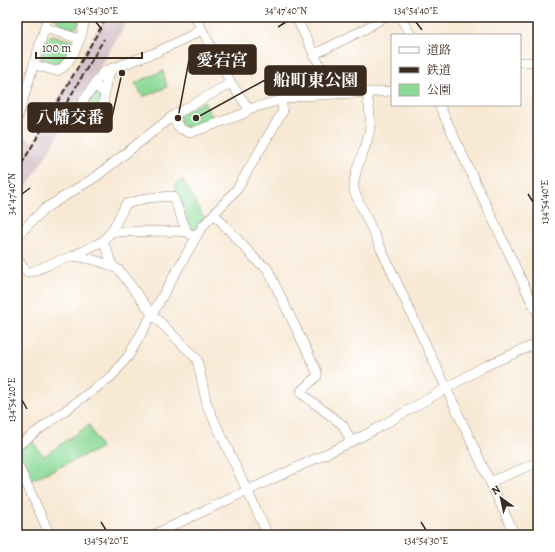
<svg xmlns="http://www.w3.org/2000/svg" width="555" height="552" viewBox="0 0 555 552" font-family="Alegreya,'Noto Serif JP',serif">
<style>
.industrial{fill:#d2bdc6}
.green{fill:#8dda98;stroke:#64825b}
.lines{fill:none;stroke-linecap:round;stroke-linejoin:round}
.minor-casing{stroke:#9a8a7a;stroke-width:10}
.minor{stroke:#fff;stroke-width:9}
.rail{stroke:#3b2a1e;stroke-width:2;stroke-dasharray:6 3;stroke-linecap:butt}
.ticks{fill:none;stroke:#3b2a1e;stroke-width:1.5}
.leader{fill:none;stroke:#3b2a1e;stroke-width:1.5}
.callout-dot{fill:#3b2a1e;stroke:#fff;stroke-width:1.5}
.callout{fill:#3b2a1e;stroke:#3b2a1e;stroke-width:1.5}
.callout-label{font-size:17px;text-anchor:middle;font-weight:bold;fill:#fff}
.neatline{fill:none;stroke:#3b2a1e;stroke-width:1.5}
.ticks-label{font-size:10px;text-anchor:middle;fill:#3b2a1e}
</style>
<rect width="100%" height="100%" fill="#fff"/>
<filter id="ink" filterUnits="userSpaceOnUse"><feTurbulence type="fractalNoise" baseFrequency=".025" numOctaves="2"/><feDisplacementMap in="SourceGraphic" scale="8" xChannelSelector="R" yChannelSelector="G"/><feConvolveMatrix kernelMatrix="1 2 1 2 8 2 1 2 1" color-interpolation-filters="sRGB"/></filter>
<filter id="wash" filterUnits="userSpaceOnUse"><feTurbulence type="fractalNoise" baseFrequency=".012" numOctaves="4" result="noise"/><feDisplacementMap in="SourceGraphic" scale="16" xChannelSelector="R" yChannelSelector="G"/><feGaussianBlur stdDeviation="0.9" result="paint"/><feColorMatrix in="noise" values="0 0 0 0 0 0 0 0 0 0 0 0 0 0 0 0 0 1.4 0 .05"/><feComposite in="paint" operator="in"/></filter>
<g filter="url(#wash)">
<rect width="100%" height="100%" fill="#f8e9d5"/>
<!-- industrial -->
<polygon class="industrial" points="105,17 130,17 17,203 17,150 25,137 34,142"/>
<!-- green -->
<g class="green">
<path d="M55 17H77L79 24C74 32 66 29 59 25Z"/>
<polygon points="52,35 72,41 73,43 62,63 58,66 46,62 42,59 45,41"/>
<polygon points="163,71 167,87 143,97 135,83"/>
<polygon points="93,91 101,93 100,110 96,117 89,119 82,110"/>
<polygon points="204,101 214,121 193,130 176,123 181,120 178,116"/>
<polygon points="183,180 205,219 194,231 190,231 176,193 175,185"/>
<polygon points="89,425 101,448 29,481 17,452 31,441 44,456"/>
</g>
</g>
<g filter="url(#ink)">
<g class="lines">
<!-- minor casing -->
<g class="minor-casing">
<g id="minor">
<polyline points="195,17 231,83 249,109"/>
<polyline points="296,17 333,93"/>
<polyline points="400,17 411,35"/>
<polyline points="45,28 80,39"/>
<polyline points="313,55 365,29 384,17"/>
<polyline points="520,62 538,62"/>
<path d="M35 65 56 71C70 68 87 30 83 17"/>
<polyline points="89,92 103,72 157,52 202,30"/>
<path d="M367 92C368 103 371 114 370 124 370 147 352 167 354 191L515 535"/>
<path d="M104 93 99 88 95 87C90 90 76 109 78 115 79 119 85 121 88 123L99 119 102 115 106 82 112 68"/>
<polyline points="439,105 538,315"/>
<polyline points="171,117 181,129 190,133 243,114 249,109 281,100"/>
<polyline points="17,120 48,17"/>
<polyline points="214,214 258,262 267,268 317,372 317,376 301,391 302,394 343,425 351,442"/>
<polyline points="111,232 176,231 187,232"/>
<polyline points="17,236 44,209 97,176 174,115 231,83"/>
<polyline points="103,241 113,266"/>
<polyline points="73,256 103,241 111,232 126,204 147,198 173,196 187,232 195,237"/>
<path d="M17 258 26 272H31C44 267 58 260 71 257 82 255 110 264 119 270L153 315 197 359 207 405 268 535"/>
<polyline points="17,446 112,376 129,355 195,239 202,227 237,189 283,111 281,100 299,96 392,91"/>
<polyline points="17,463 50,535"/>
<polyline points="490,482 538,462"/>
<polyline points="153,535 351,442 376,429 483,367 538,343"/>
</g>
</g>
<!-- minor -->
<use href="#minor" class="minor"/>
<!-- rail -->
<g class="rail">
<polyline points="53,126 104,39"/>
<polyline points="17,172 107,17"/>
</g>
</g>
</g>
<!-- ticks -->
<path class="ticks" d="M96 22 102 30M416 22 422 30M278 27 286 22M22 194 30 188M528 194 533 202M22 400 27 409M101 522 106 530M421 522 426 530"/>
<!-- callouts -->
<path class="leader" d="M178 118L189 60M196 118L265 80M122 73L112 117"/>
<g class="callout-dot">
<circle cx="178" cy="118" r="4"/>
<circle cx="196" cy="118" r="4"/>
<circle cx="122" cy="73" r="4"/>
</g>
<g class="callout">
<rect x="189" y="45" width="67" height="29" rx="4"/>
<rect x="265" y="66" width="101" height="29" rx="4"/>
<rect x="28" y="103" width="84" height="29" rx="4"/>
</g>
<g class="callout-label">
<text x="222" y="66">愛宕宮</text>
<text x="316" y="86">船町東公園</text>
<text x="70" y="123">八幡交番</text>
</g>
<!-- margin -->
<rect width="555" height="552" fill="none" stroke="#fff" stroke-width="44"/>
<!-- legend -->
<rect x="391" y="34" width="130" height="72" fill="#ffffff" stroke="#b1aaa5"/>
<rect x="399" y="47" width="20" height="6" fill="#ffffff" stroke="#b1aaa5"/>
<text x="427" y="54" font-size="12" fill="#3b2a1e">道路</text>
<rect x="399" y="67" width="20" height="6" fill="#3b2a1e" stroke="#b1aaa5"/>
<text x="427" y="74" font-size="12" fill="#3b2a1e">鉄道</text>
<rect x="399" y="84" width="20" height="12" fill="#8dda98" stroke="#b1aaa5"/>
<text x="427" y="94" font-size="12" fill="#3b2a1e">公園</text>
<!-- north arrow -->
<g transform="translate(501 498) rotate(327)" stroke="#ffffff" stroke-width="3" paint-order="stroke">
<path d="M0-3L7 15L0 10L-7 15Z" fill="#3b2a1e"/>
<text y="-6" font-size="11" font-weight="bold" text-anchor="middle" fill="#3b2a1e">N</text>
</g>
<!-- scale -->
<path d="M36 52v6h106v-6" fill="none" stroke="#3b2a1e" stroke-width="2"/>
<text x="42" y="52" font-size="12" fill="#3b2a1e" stroke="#ffffff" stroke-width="3" paint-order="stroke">100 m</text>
<rect x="22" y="22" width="511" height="508" class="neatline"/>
<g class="ticks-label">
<text x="96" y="14">134°54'30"E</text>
<text x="286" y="14">34°47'40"N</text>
<text x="416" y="14">134°54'40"E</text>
<text transform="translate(11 194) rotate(-90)" y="4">34°47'40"N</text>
<text transform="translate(544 202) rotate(-90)" y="4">134°54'40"E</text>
<text transform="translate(11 400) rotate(-90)" y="4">134°54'20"E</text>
<text x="106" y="544">134°54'20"E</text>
<text x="426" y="544">134°54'30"E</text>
</g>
</svg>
